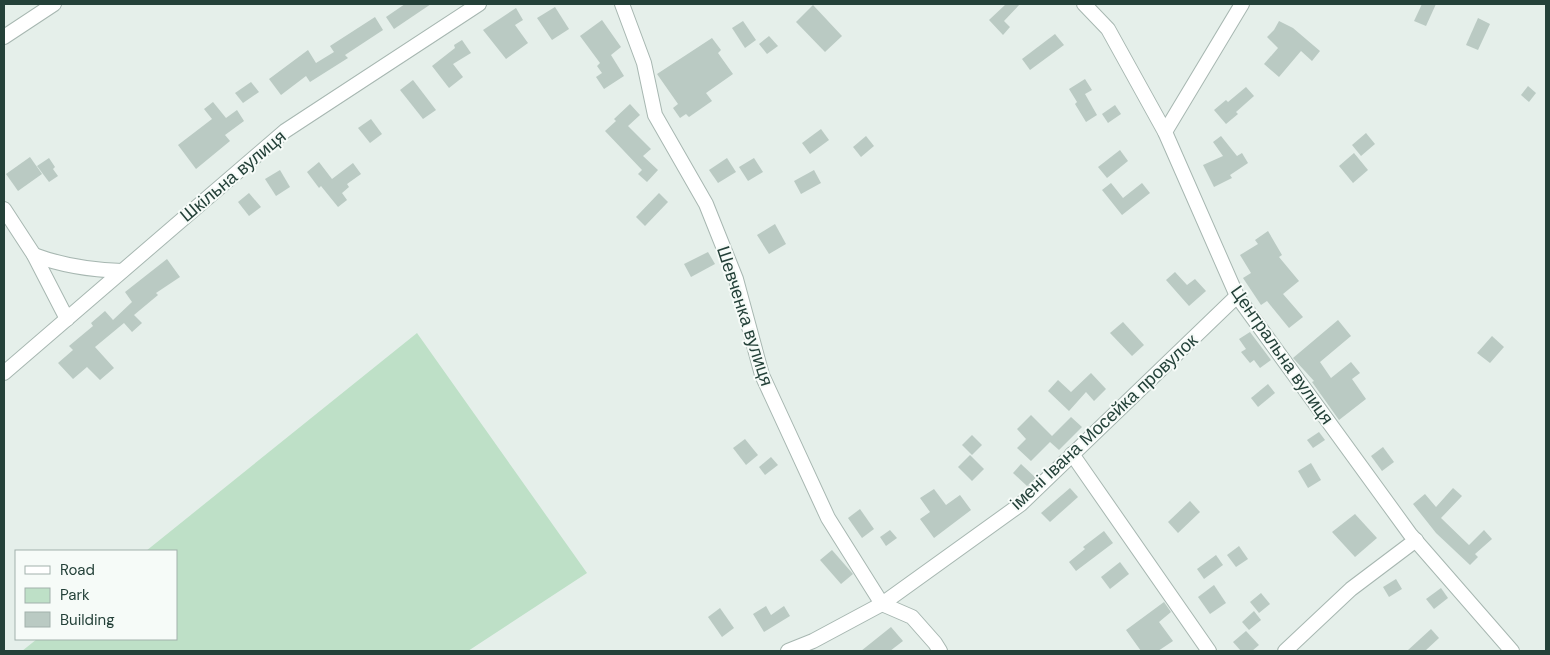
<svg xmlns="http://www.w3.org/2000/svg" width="1550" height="655" viewBox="0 0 1550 655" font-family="'DM Sans',sans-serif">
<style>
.green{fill:#bee0c7}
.building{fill:#bacac3}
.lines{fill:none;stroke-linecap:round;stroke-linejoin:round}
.minor-casing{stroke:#a7b7b1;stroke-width:16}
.minor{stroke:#fff;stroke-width:14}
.labels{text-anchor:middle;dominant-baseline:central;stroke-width:4;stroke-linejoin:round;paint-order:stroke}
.street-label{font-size:18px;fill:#244139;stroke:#f6fbf8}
</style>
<rect width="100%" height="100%" fill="#e5efea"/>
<!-- green -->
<polygon class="green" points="417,333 587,573 468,651 22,651 37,639 176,639 176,551 146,551"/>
<!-- building -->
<g class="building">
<polygon points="405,4 431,4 394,29 386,17"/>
<polygon points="1006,4 1020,4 1004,21 1010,27 1003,35 989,20"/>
<polygon points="1422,4 1436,4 1426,26 1414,21"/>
<polygon points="813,5 842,36 825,52 796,22"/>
<polygon points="555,7 569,29 552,40 537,18"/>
<polygon points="516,8 523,20 515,25 528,43 506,59 483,30"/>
<polygon points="375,17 383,30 345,55 348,58 310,82 306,76 281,95 269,79 308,50 316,63 334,52 330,46"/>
<polygon points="1478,18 1490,24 1478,50 1466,45"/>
<polygon points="602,20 621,47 611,55 624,76 604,89 596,77 602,73 597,66 600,63 580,36"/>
<polygon points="743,21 756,40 745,48 732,28"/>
<polygon points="1279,21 1293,28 1320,51 1312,61 1301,51 1279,77 1264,64 1278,48 1267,37 1274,30"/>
<polygon points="1055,34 1064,45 1030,70 1022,59"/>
<polygon points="769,36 778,46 767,54 759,44"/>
<polygon points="712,38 721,50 718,53 733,74 706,93 712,101 689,117 686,114 680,118 673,108 678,104 657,74"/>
<polygon points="462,40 471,53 453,64 463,77 449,88 432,66 455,48 454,45"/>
<polygon points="1085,79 1092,90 1085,94 1097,115 1086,122 1075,104 1077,102 1069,89"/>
<polygon points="413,80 436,110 423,119 400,90"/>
<polygon points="251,82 259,92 243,103 235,93"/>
<polygon points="1528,86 1536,93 1529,102 1521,95"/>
<polygon points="1246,87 1254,96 1236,112 1238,114 1226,124 1214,110 1226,100 1228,102"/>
<polygon points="213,102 226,118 237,110 244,121 225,135 230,141 196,169 178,145 212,119 204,109"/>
<polygon points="630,104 640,115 628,126 651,149 643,156 658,170 647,182 638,174 642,170 605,131 616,121 614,119"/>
<polygon points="1115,105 1121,114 1108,123 1102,114"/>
<polygon points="371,119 382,134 370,143 358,128"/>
<polygon points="821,129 829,140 810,154 802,143"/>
<polygon points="1366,133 1375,144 1361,156 1352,145"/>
<polygon points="866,136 874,146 861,157 853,147"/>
<polygon points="1221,136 1237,156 1242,153 1248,163 1230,175 1232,178 1214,187 1203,165 1223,156 1213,142"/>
<polygon points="1120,150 1128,161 1107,178 1098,167"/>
<polygon points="1354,153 1368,170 1353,183 1339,166"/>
<polygon points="30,157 42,174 18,191 6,174"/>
<polygon points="49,158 55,167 53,169 58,176 49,182 37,166"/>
<polygon points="727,158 736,172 718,183 709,170"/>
<polygon points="754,158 763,172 748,181 739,167"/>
<polygon points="319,162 332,179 353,163 361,174 347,184 349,187 342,193 347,200 338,207 321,186 319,188 307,172"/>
<polygon points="280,170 290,187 276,196 265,179"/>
<polygon points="814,170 821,183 801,194 794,181"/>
<polygon points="1111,183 1123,198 1142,183 1150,193 1122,215 1102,190"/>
<polygon points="249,193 261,207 249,216 238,202"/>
<polygon points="659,193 668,202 645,226 636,217"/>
<polygon points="775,224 786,244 769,254 757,235"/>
<polygon points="1268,231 1282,255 1279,257 1299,281 1283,294 1303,317 1289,328 1267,301 1261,305 1243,278 1251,273 1240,255 1258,244 1255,240"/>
<polygon points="708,252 715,264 691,277 684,264"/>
<polygon points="167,259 180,277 156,293 158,295 134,315 142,323 132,332 124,323 95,347 114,368 100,380 87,367 73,379 58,363 73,350 69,346 93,326 91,323 105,311 113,320 132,302 125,292"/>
<polygon points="1175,272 1187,285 1195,279 1206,291 1189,306 1166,280"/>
<polygon points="1338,320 1351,336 1320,362 1331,378 1351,362 1360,373 1352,379 1366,399 1339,420 1312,382 1314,381 1293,358"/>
<polygon points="1123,322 1144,345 1132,356 1110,333"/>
<polygon points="1250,332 1271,360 1260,368 1254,360 1250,363 1241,352 1246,349 1239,339"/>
<polygon points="1492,336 1504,347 1490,363 1477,353"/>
<polygon points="1091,373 1106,389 1094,401 1086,392 1069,411 1048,391 1058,380 1071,392"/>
<polygon points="1268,384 1275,393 1258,407 1251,398"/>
<polygon points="1031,415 1052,436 1071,417 1082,427 1059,450 1050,442 1031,461 1017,448 1026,439 1017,429"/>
<polygon points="1319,432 1325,440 1313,448 1307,440"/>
<polygon points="972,435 982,445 972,455 962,445"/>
<polygon points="745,439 758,455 746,465 733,448"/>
<polygon points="1383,447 1394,462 1382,471 1371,456"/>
<polygon points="970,455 984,469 972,481 958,467"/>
<polygon points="771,457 778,465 765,475 759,467"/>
<polygon points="1311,463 1321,480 1308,488 1298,471"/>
<polygon points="1021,464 1036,478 1027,486 1013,473"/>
<polygon points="1070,488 1078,497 1050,522 1041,513"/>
<polygon points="1453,488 1462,496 1441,518 1469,545 1484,530 1492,539 1475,554 1478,557 1470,565 1436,533 1413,504 1425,494 1436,507"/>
<polygon points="934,489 946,505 960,495 971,510 934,538 920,519 930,512 920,498"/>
<polygon points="1190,501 1200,512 1178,533 1168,522"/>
<polygon points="860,509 874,529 862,538 848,518"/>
<polygon points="1355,514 1377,538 1355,557 1332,532"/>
<polygon points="890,530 897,538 886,546 880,537"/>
<polygon points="1104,531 1113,543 1076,571 1069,562 1085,549 1083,547"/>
<polygon points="1239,546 1248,559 1236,567 1227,555"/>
<polygon points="832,550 853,574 841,584 820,560"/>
<polygon points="1216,555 1223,565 1204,579 1197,569"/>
<polygon points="1120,562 1129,574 1110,589 1101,577"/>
<polygon points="1396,579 1402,589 1389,597 1383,587"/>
<polygon points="1214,585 1226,603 1210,614 1198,597"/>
<polygon points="1441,588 1448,598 1434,609 1426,599"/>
<polygon points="1261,593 1270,604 1259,613 1250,602"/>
<polygon points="1164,602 1171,612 1159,622 1173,641 1158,651 1141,651 1126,630"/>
<polygon points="766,606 771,615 784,606 790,616 764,632 753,614"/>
<polygon points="720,608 734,628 722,637 708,617"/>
<polygon points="1254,611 1261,620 1249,630 1242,622"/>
<polygon points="891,627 903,641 890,651 861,651"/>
<polygon points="1431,629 1439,638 1425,651 1407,651"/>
<polygon points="1246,631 1259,645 1252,651 1241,651 1233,642"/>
</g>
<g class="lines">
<!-- minor casing -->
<g class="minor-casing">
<g id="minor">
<polyline points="622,4 644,63 655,115 706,204 736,279 762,375 828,518 882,604 912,617 935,643 940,651"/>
<polyline points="1084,4 1108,29 1165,132 1237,296 1410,534 1512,651"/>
<polyline points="4,37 54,4"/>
<polyline points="1165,132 1242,4"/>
<polyline points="4,209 34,255 67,319"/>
<path d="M34 255C63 266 92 270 122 271"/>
<polyline points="4,373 285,131 479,4"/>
<polyline points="1072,454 1209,651"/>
<polyline points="788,651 813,641 882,604 1021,504 1237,296"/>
<polyline points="1285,651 1351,589 1416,540"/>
</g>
</g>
<!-- minor -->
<use href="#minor" class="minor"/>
</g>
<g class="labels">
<!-- street labels -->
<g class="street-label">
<text transform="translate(233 176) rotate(-40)">Шкільна вулиця</text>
<text transform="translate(745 316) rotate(72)">Шевченка вулиця</text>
<text transform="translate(1282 355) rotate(55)">Центральна вулиця</text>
<text transform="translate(1104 422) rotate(-43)">імені Івана Мосейка провулок</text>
</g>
</g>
<!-- border -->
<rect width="1550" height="655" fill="none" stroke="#244139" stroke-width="10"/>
<!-- legend -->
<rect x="15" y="550" width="162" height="90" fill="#f6fbf8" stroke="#a2b1ac"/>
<rect x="25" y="566" width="25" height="8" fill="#ffffff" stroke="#a2b1ac"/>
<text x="60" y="575" font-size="15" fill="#244139">Road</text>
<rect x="25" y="588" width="25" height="15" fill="#bee0c7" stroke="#a2b1ac"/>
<text x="60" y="600" font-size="15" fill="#244139">Park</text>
<rect x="25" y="612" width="25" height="15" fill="#bacac3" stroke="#a2b1ac"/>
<text x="60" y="625" font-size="15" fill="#244139">Building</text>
</svg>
